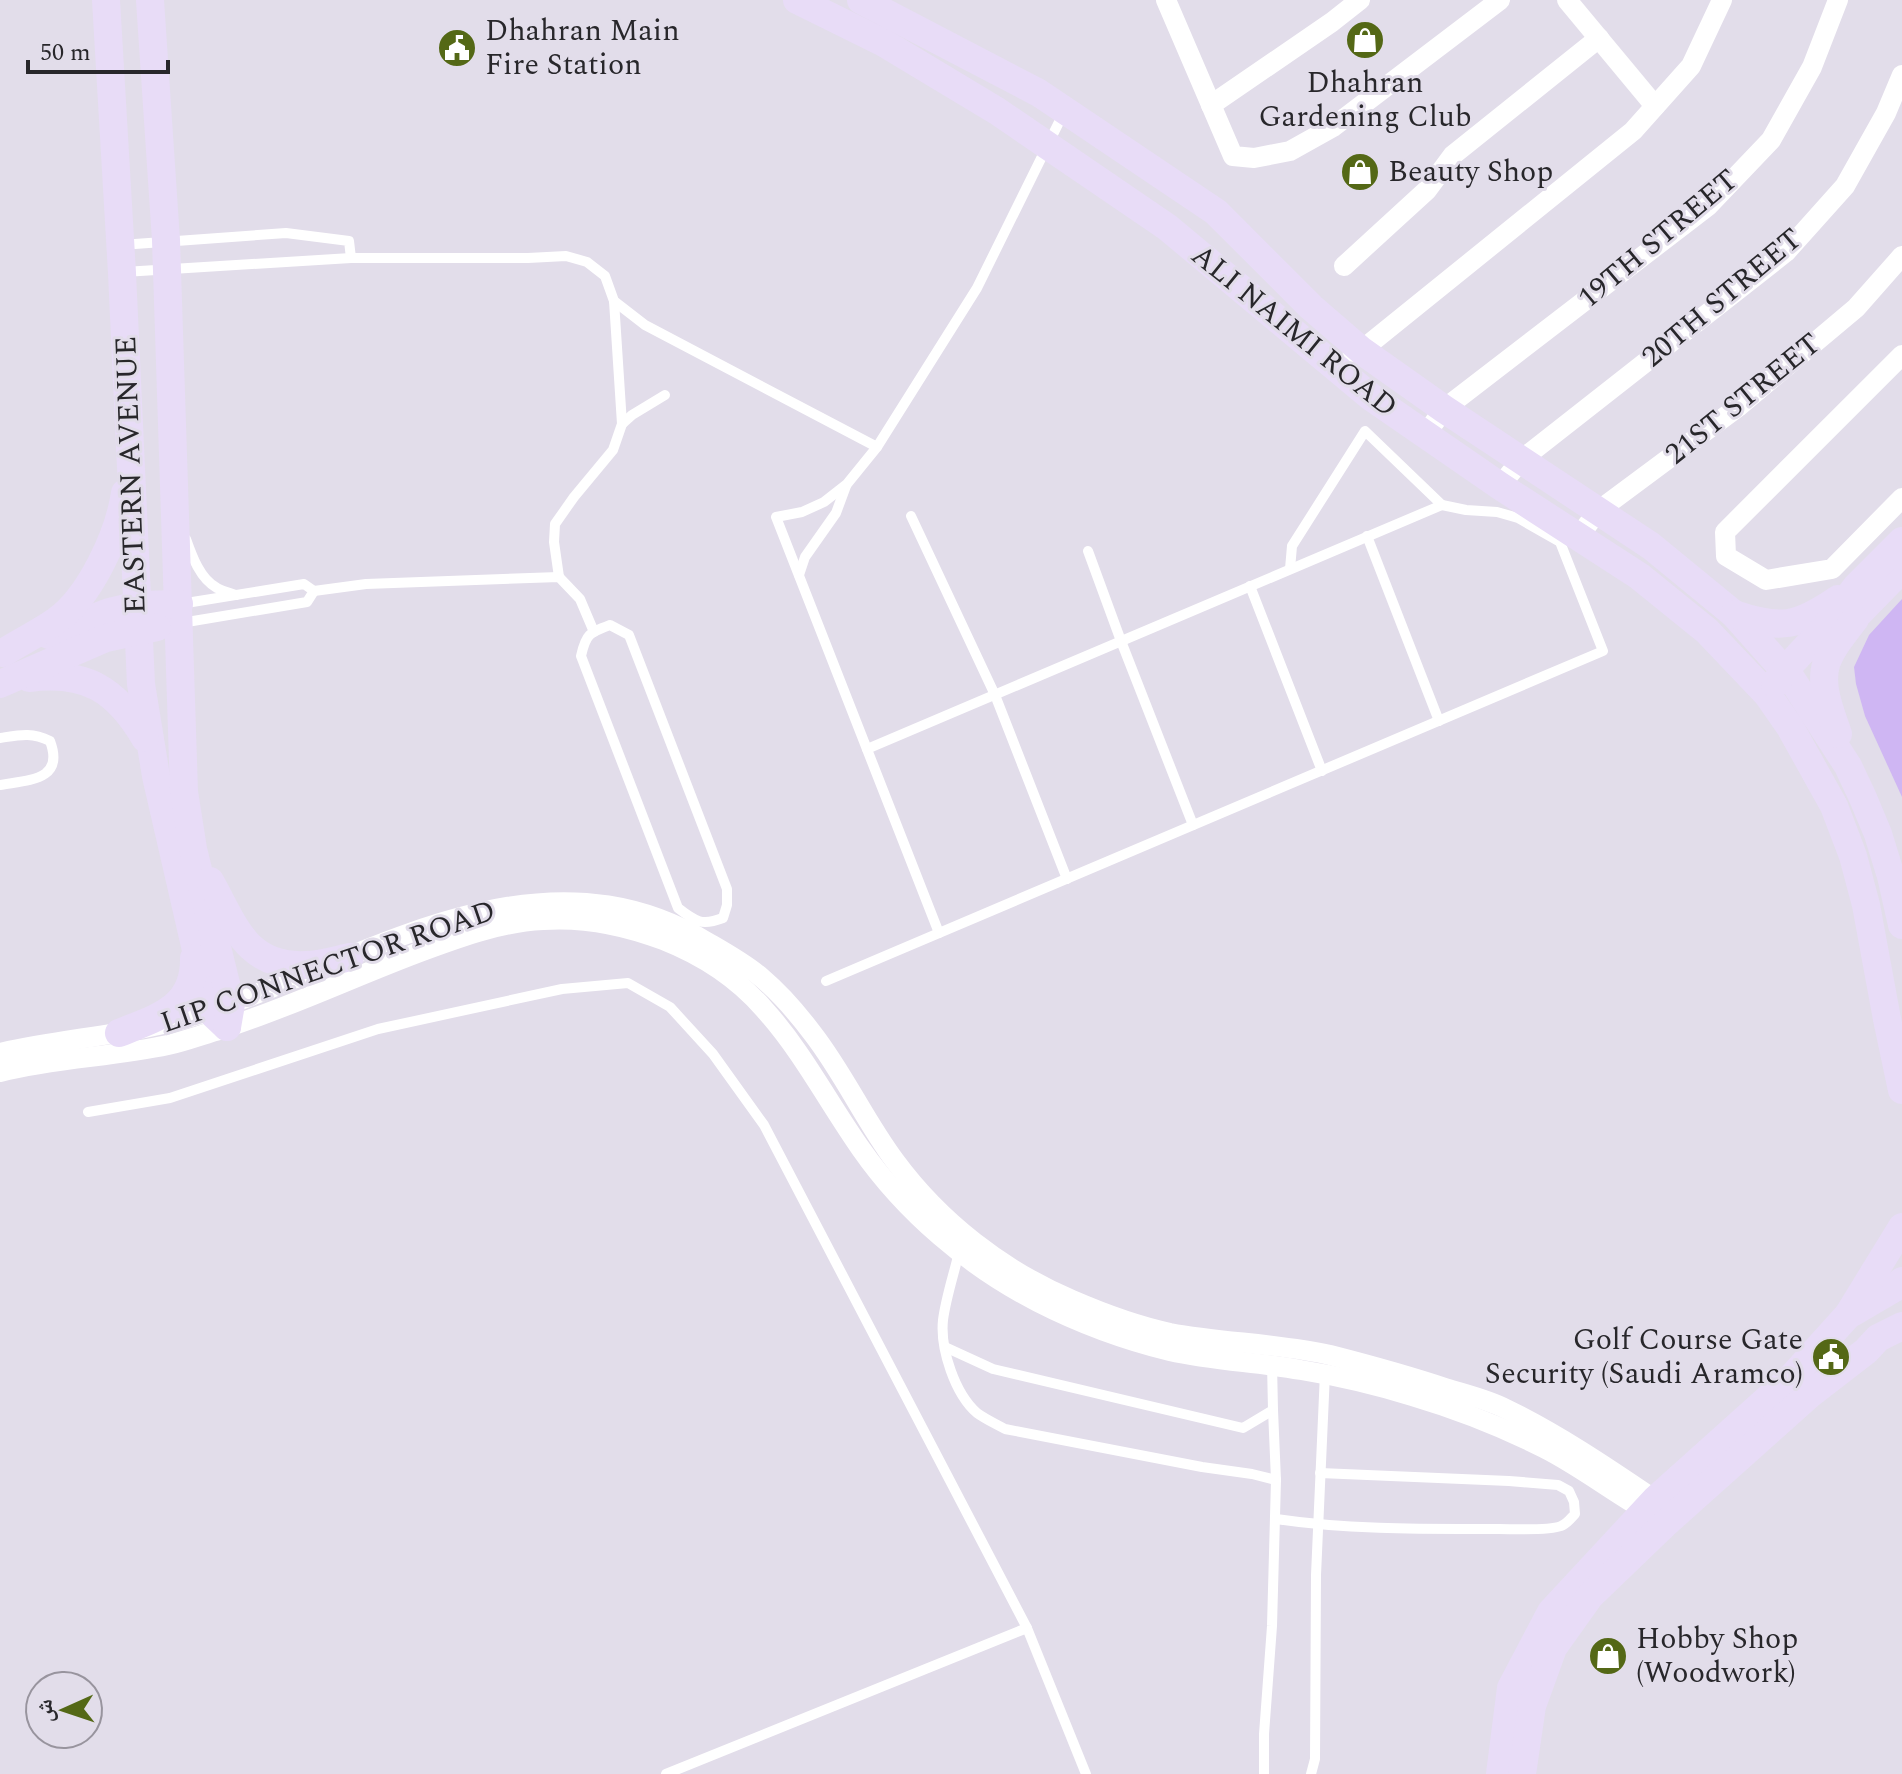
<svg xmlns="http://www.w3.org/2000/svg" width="1902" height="1774" viewBox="0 0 1902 1774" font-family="Spectral,'Noto Naskh Arabic',serif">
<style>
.green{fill:#cfb6f3}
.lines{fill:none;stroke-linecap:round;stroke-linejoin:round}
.service{stroke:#fff;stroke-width:10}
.minor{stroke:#fff;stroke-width:20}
.secondary{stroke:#e8dcf7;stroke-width:28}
.labels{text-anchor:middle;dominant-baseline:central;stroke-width:6;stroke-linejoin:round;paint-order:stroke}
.poi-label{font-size:30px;fill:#28272b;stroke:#e2ddea;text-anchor:start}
.street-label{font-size:30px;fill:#28272b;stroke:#e2ddea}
</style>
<rect width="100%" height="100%" fill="#e2ddea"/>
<!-- green -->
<polygon class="green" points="1902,599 1902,797 1865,716 1856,684 1854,667 1869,635"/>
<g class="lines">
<!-- service -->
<g class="service">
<polyline points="121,245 286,233 349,241 351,258"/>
<polyline points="124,272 351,258 528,258 566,256 587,262 605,276 614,301 645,325 877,447"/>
<polyline points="622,424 632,415 665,395"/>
<polyline points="911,516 995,695 1067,879"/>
<polyline points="1367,536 1439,721"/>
<path d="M186 539C192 556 200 579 217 588 222 591 230 593 236 595"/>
<polyline points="1088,551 1121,641 1193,825"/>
<polyline points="799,575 805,557 836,513 846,486"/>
<polyline points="559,577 554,542 555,524 574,497 613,450 622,424 614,301"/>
<polyline points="1250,586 1322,771"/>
<polyline points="314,591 366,584 559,577 580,599 594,632"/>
<polyline points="180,604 304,584 314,591 307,602 181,623"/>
<path d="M610 625 629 635 727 889V905L723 918C702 926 696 922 678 908L581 656C586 634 589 633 610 625Z"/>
<path d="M0 738C20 735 31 732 50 741 65 781 28 780 0 785"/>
<polyline points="867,749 1442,505"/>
<polyline points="939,933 776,517 802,512 824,502 847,484 877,447 977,288 1064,112"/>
<polyline points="826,981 1603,651 1560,542 1518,518 1497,512 1466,510 1442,505 1365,431 1292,546 1290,569"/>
<polyline points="88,1112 170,1098 378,1029 562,989 628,983 670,1007 713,1054 764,1125 1027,1628 666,1774"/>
<path d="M959 1252C954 1274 946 1297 943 1320 940 1349 955 1394 977 1413 985 1419 996 1424 1005 1429L1202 1467 1252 1474 1276 1480 1272 1626 1264 1734V1774"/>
<polyline points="945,1347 993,1369 1243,1428 1273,1410"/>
<polyline points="1272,1364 1273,1410 1276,1480"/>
<path d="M1276 1519C1350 1530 1425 1529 1499 1529 1514 1529 1549 1531 1561 1526 1567 1524 1571 1518 1575 1514L1574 1502 1569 1491 1558 1485 1509 1481 1320 1473"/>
<polyline points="1027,1628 1086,1774"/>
<polyline points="1311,1774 1315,1759 1316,1575 1325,1373"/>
</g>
<!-- minor -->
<g class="minor">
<polyline points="1166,0 1233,156 1254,158 1290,151 1333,127 1500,0"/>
<polyline points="1567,0 1655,106"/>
<polyline points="1211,105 1332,22 1360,0"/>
<polyline points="1344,266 1427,190 1453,155 1599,38"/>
<polyline points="1902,355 1725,532 1726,556 1766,580 1832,569 1902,498"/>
<polyline points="1337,370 1633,131 1691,66 1722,0"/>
<polyline points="1425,435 1444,409 1708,206 1771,140 1812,67 1838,0"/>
<polyline points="1500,486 1521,460 1786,252 1845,186 1886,113 1902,75"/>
<polyline points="1579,536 1598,511 1738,407 1856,308 1902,256"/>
<path d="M0 1053C71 1037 144 1034 213 1010 373 955 541 842 707 942 726 953 746 964 762 978 782 995 798 1014 813 1034 844 1074 865 1121 895 1161 940 1222 1002 1270 1072 1300 1102 1313 1137 1326 1170 1333 1223 1343 1277 1343 1330 1355 1369 1365 1409 1376 1448 1389 1466 1394 1485 1399 1502 1407 1556 1433 1605 1466 1655 1500L1662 1512"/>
<path d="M0 1072C55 1058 112 1057 168 1045 186 1041 204 1034 222 1029 291 1007 357 975 425 950 463 936 502 922 543 920 584 917 626 926 663 940 701 955 737 978 764 1009 802 1051 828 1102 861 1149 905 1212 969 1267 1038 1302 1079 1323 1125 1340 1170 1351 1214 1361 1258 1362 1301 1370 1338 1376 1376 1385 1412 1396 1456 1409 1502 1427 1544 1448 1582 1467 1618 1496 1657 1517"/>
</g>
<!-- secondary -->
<g class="secondary">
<polyline points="106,0 122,273 141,684 156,776 210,1011 227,1027"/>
<polyline points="150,0 166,240 184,792 193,849 231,1004 227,1027"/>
<polyline points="797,0 884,43 997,111 1167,227 1371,397 1500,486 1639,576 1707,631 1767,694 1790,727 1834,806 1853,856 1866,905 1887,1019 1902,1090"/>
<polyline points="861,0 1039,93 1216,212 1311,307 1362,351 1444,409 1651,546 1734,614 1791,678 1848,766 1863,798 1878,834 1891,876 1902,925"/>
<path d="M1734 614C1781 630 1797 627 1838 599"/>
<polyline points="1837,629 1860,612 1902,569"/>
<polyline points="49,635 109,612 138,605 179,604"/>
<path d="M3 653C20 642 39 633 56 621 90 597 119 534 125 493"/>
<path d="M29 678C86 671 116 689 145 738"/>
<polyline points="0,684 106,638 157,627"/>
<polyline points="1775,684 1784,671 1827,625 1856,587 1902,541"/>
<path d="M1838 734C1830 710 1816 679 1830 655 1836 642 1847 630 1855 619"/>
<path d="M210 881C235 925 246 968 306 965 321 965 336 960 350 957"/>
<path d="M119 1033C158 1017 195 1008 194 958"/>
<polyline points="1852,1313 1893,1289 1902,1281"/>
<polyline points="1500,1774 1511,1688 1551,1612 1655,1500 1792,1377 1848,1315 1902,1227"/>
<polyline points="1522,1774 1532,1706 1553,1648 1590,1596 1667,1522 1809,1395 1866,1351 1878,1338 1902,1326"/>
</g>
</g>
<!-- icons -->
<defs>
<g id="shop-disc" transform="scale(2)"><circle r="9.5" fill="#546816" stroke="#e2ddea"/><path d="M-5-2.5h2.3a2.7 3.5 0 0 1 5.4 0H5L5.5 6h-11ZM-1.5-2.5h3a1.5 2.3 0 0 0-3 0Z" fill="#fff"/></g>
<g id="civic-disc" transform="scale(2)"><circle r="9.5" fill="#546816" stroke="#e2ddea"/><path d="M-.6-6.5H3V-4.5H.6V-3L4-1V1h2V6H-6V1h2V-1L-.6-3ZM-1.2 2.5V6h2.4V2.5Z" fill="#fff"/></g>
</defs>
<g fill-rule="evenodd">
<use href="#shop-disc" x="1365" y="40"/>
<use href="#civic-disc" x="457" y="48"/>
<use href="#shop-disc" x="1360" y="172"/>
<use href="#civic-disc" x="1831" y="1357"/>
<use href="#shop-disc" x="1608" y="1656"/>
</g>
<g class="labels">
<!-- poi labels -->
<g class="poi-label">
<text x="485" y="31">Dhahran Main<tspan x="485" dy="34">Fire Station</tspan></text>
<text x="1365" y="83" text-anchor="middle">Dhahran<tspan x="1365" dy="34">Gardening Club</tspan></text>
<text x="1388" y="172">Beauty Shop</text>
<text x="1803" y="1340" text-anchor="end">Golf Course Gate<tspan x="1803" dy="34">Security (Saudi Aramco)</tspan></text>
<text x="1636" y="1639">Hobby Shop<tspan x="1636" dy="34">(Woodwork)</tspan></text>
</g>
<!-- street labels -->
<g class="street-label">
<text transform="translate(1658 239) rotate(-40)">19TH STREET</text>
<text transform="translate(1722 298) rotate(-40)">20TH STREET</text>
<text transform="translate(1294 331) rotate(39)">ALI NAIMI ROAD</text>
<text transform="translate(1743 399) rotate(-39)">21ST STREET</text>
<text transform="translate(131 475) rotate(-92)">EASTERN AVENUE</text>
<text transform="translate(328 967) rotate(-19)">LIP CONNECTOR ROAD</text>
</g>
</g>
<!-- north arrow -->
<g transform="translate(64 1710) rotate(267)"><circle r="38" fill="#e2ddea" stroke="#98949e" stroke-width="2"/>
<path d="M0-6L14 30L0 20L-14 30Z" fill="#546816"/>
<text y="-12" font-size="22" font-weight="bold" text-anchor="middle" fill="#28272b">ش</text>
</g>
<!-- scale -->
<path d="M28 60v12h140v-12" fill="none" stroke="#28272b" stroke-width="4"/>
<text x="40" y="60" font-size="24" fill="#28272b" stroke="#e2ddea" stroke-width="6" paint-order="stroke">50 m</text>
</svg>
